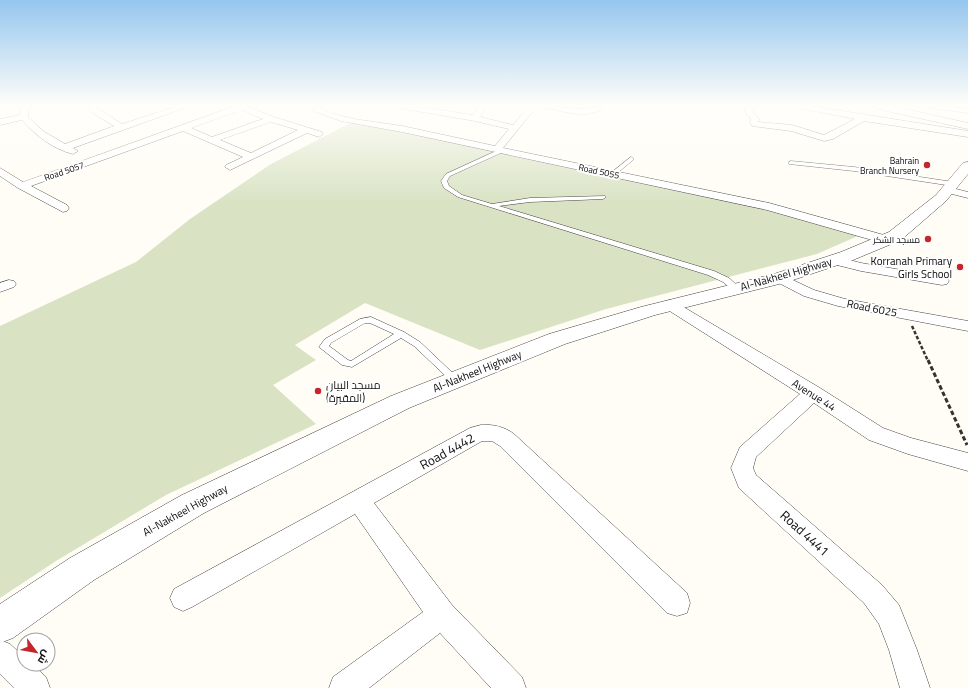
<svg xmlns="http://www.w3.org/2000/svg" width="968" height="688" viewBox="0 0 968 688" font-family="Georgia,Cairo,serif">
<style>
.cemetery{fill:#d9e3c4}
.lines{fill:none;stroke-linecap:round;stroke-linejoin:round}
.service-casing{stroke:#444;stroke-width:1}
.minor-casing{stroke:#444;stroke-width:1}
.tertiary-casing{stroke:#444;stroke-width:1}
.path-far1{stroke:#333;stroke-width:2.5;stroke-dasharray:3.5 2;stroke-linecap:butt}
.path{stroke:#333;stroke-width:3;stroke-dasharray:4.5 2.5;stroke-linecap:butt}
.service{fill:#fff;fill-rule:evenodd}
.minor{fill:#fff;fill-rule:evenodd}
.tertiary{fill:#fff;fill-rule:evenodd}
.poi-dot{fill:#c4262e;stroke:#fff;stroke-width:1.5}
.labels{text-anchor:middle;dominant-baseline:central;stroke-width:4;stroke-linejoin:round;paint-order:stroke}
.far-poi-label{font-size:9px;fill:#111;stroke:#fff;text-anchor:end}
.far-street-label{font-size:9px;fill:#111;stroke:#fff}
.poi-label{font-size:11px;fill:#111;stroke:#fff;text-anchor:end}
.street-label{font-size:11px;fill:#111;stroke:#fff}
.near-street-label{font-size:13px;fill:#111;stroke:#fff}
</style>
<rect width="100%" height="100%" fill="#fffdf5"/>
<!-- cemetery -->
<polygon class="cemetery" points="352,122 387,128 773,209 860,235 817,254 606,309 480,350 365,303 295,345 316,360 273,385 316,424 166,495 56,561 0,598 0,326 136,262 190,219 271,164"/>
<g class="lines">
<!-- service casing -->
<g class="service-casing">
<g id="service">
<polygon points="503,148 506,150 505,151 450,176 447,181 449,186 462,195 492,204 530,198 605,196 606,197 603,199 530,202 499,206 714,271 729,278 741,289 740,291 734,291 723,282 708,275 458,197 444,188 441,181 446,174"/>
<polygon points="631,157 634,159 633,160 615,175 611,175 611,173"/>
<polygon points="791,161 854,167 953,182 956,184 953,186 854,171 789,164 789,162"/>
<path d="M371 317 404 332 420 342 458 378 460 380 458 382H452L414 346 401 338 352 367 342 365 319 347 325 339 360 319ZM365 323H370L394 334 351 361 348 360 329 346 331 343Z"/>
</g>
</g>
<!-- minor casing -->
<g class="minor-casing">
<g id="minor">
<path d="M24 106H32L28 111V117L43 131 65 144 114 126 94 114 88 106H96L100 110 122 124 178 106H190L73 148 78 151 73 154C53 149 36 136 22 120L0 125V119L20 115V111Z"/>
<path d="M235 106H246L274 117 322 132 323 134 319 137 307 133 230 170 225 167 226 165 243 157 183 131 31 186 67 205 69 208 67 211 63 212 18 188 0 176V168L23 182ZM242 110 263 119 212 137 191 128ZM271 122 298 130 251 153 220 140Z"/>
<polygon points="308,106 317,106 331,113 354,119 402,126 495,146 509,129 475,121 399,108 395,106 414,106 473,115 479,107 478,106 486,106 480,117 513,125 529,106 537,106 503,148 769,203 891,237 893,240 891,243 886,244 767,210 402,132 341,121 316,112"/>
<path d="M542 106C555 106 567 108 580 109 589 109 596 106 605 106 591 121 563 111 546 108Z"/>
<polygon points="748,106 752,106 755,108 752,111 759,119 758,122 792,125 824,135 855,119 799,108 795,106 811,106 968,131 968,137 864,121 833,139 824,141 791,131 752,126 750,122 751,119 744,111"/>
<polygon points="927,106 948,106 968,109 968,113 931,108"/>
<polygon points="948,187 968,192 968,198 944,192 942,190"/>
<polygon points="834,256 861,263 942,277 947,278 949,281 947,284 942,285 861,271 829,263 827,260 829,257"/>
<polygon points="780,274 814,290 845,299 968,321 968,331 838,306 804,296 775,281 773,278 775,275"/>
<polygon points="9,280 14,281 16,284 14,287 0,292 0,283"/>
<polygon points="670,300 675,302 820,388 883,428 911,438 968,453 968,471 908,454 869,440 814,403 756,457 753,468 756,475 882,585 899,605 917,650 930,688 900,688 889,650 879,624 864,603 739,488 731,468 740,447 800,394 665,308 662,305 665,302"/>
<path d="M481 425C493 424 505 427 514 434L687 593 690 603 687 613 677 616 667 613 500 446 492 441H482L374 503 452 605 522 677 526 688H491L440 633 369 688H329L333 677 423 612 355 514 192 607 183 611 174 607 170 598 174 589 470 428Z"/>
<polygon points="0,640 10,644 24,657 24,664 32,664 46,677 50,688 14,688 0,674"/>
</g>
</g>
<!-- tertiary casing -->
<g class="tertiary-casing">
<g id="tertiary">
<polygon points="873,106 892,106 968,123 968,129 878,109"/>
<polygon points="968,162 968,174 946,201 901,240 853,260 787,282 655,315 565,344 409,408 204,513 94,580 13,638 0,643 0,604 70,558 182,495 391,396 549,334 641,307 774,274 841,252 889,232 936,195 963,163"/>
</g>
</g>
<!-- path-far1 -->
<polyline class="path-far1" points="912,326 928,361"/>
<!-- path -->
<polyline class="path" points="928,360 967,445"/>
<!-- service -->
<use href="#service" class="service"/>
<!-- minor -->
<use href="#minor" class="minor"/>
<!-- tertiary -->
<use href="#tertiary" class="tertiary"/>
</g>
<!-- sky -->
<linearGradient id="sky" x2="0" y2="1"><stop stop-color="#95c6ee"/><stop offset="0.52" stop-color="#fffefa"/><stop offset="1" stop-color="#fffefa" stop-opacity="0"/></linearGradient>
<rect width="968" height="202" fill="url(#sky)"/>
<!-- markers -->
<g class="poi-dot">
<circle cx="927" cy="165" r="4"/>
<circle cx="928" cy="239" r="4"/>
<circle cx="960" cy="267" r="4"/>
<circle cx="318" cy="391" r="4"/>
</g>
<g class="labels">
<!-- far-poi labels -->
<g class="far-poi-label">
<text x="919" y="160">Bahrain<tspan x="919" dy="10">Branch Nursery</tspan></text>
<text x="920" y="239">مسجد الشكر</text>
</g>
<!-- far-street labels -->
<g class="far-street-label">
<text transform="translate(64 171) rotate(-19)">Road 5057</text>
<text transform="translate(599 171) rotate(12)">Road 5055</text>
</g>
<!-- poi labels -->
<g class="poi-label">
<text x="952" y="261">Korranah Primary<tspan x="952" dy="13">Girls School</tspan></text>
<text x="326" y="385" text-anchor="start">مسجد البيان<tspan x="326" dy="13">(المقبرة)</tspan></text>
</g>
<!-- street labels -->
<g class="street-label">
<text transform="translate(786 274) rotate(-16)">Al-Nakheel Highway</text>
<text transform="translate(872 308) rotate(11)">Road 6025</text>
<text transform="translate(477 371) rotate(-22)">Al-Nakheel Highway</text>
<text transform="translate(814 395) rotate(32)">Avenue 44</text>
<text transform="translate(185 510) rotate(-29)">Al-Nakheel Highway</text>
</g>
<!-- near-street labels -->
<g class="near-street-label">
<text transform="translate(447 451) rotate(-29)">Road 4442</text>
<text transform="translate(805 533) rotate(42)">Road 4441</text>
</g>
</g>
<!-- north arrow -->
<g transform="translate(36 652) rotate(122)"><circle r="19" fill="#ffffff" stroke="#a0a0a0"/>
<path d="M0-3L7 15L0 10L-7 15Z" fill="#c4262e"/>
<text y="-6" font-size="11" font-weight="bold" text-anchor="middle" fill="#111111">ش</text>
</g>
</svg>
